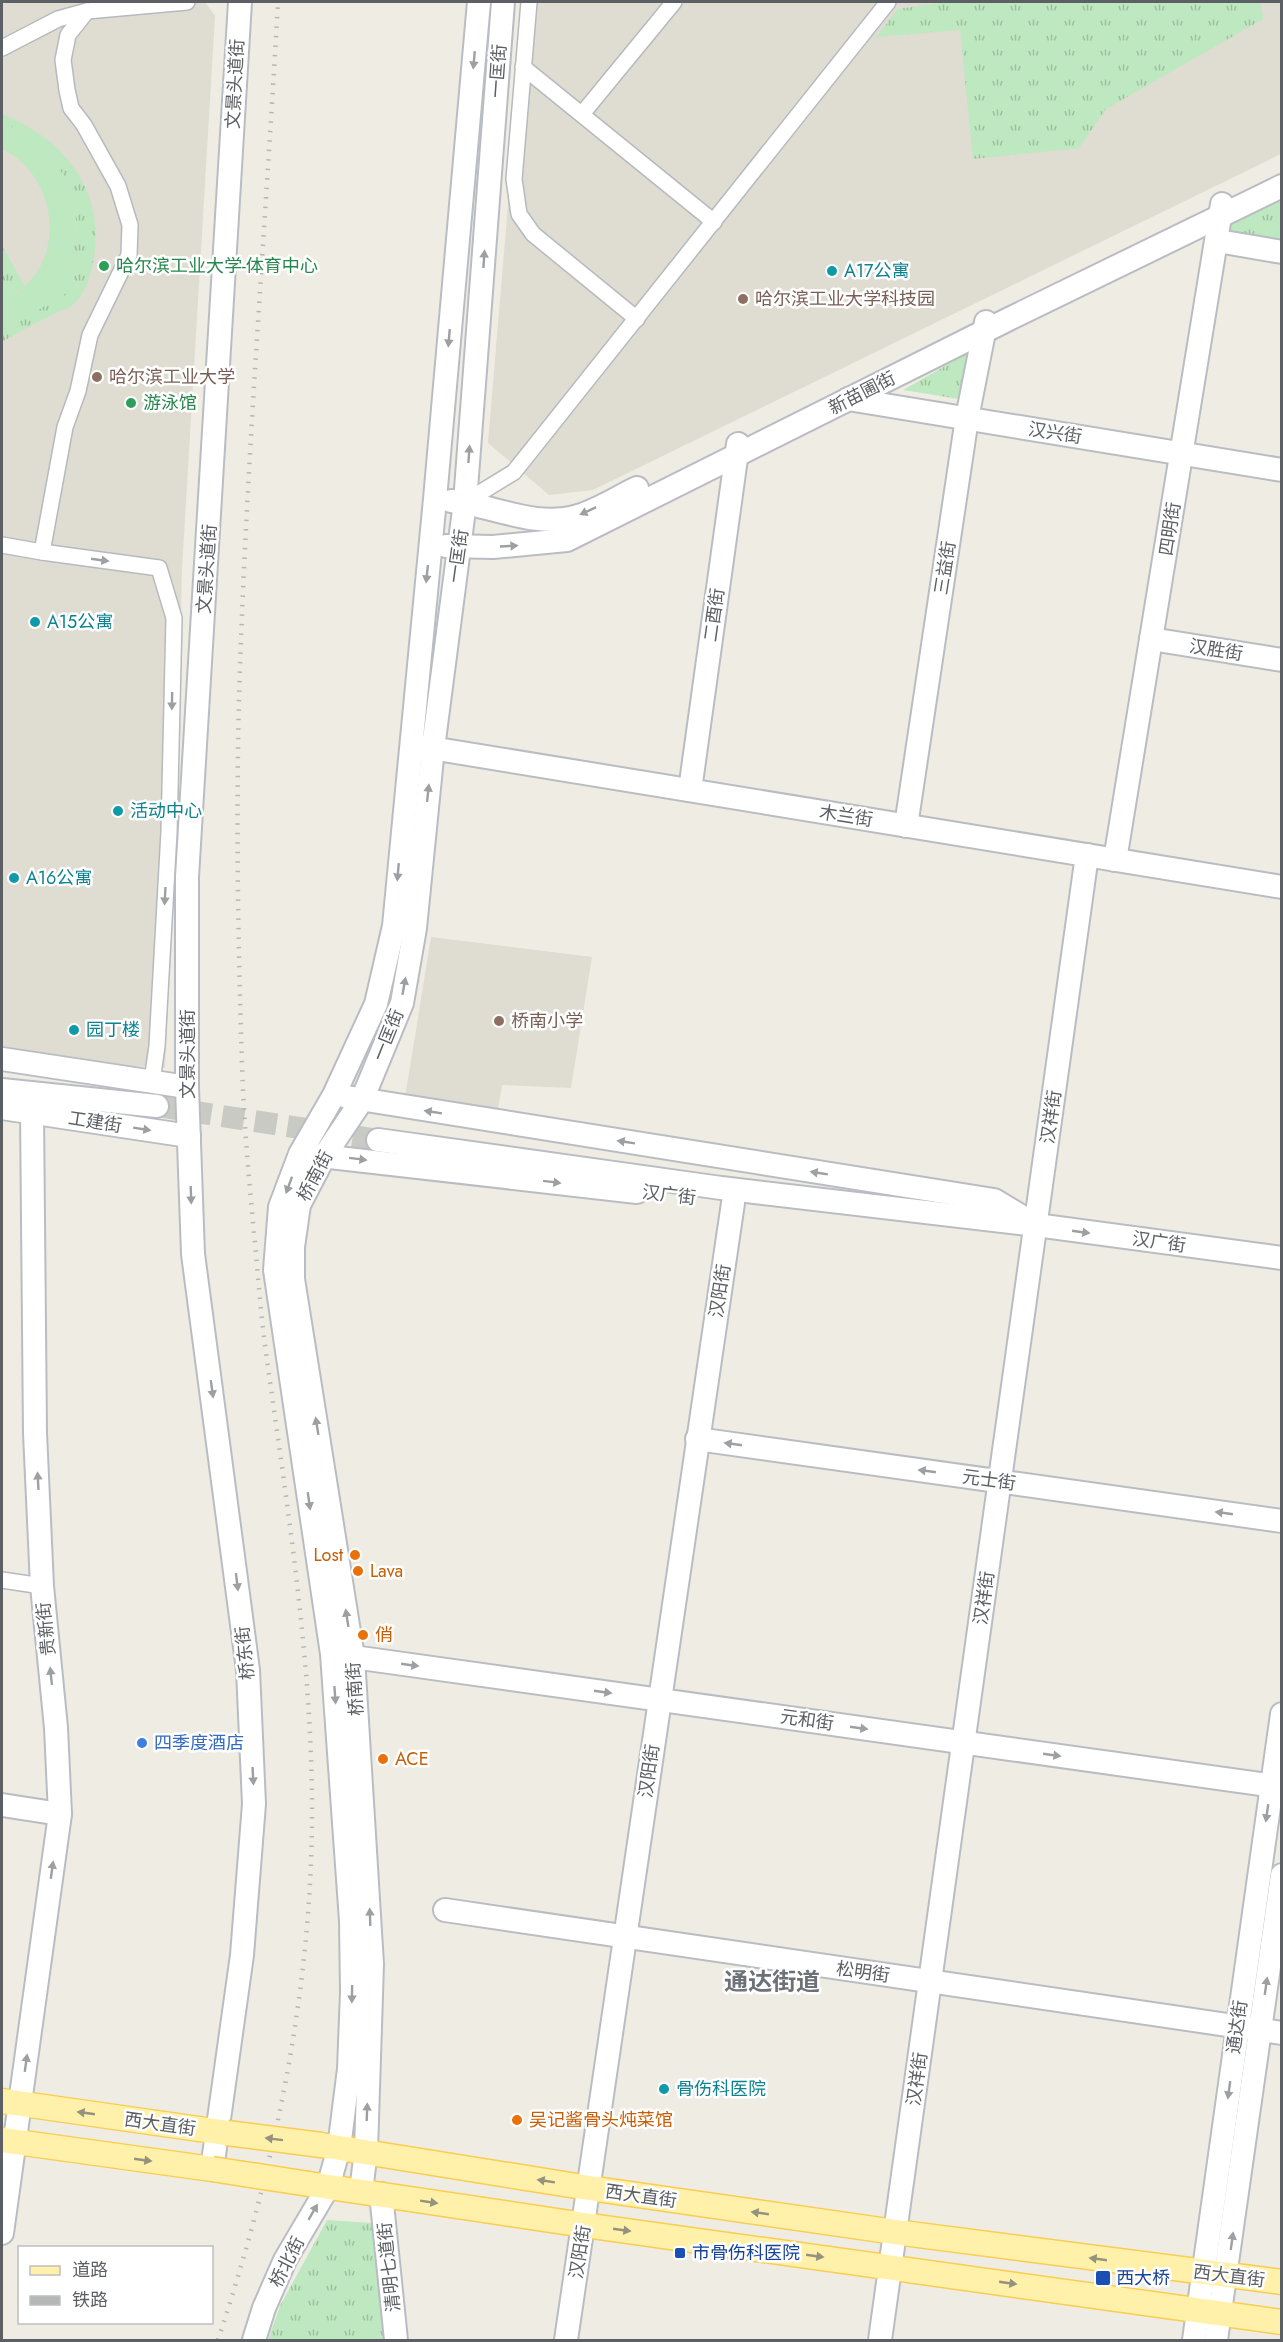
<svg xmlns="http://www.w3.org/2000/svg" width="1283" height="2342" viewBox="0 0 1283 2342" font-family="Jost,'Noto Sans SC',sans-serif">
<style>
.education{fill:#dfdcd2}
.grass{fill:url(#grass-tufts)}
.garden{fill:#bee8bf}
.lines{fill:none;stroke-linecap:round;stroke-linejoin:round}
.secondary-tunnel{stroke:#cacac4;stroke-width:22;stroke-dasharray:22 11;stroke-linecap:butt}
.street-casing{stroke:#b6babe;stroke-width:18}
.secondary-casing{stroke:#b9bdc3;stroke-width:26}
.primary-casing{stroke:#facc52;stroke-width:27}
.street{stroke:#fff;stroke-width:15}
.secondary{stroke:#fff;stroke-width:22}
.primary{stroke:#fff1a9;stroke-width:24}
.rail{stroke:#b5b6b6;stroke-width:4.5;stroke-dasharray:1.5 8;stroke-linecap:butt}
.primary-bridge-casing{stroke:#facc52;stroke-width:27;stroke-linecap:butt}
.primary-bridge{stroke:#fff1a9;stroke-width:24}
.oneway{fill:#9da0a3}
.oneway2{fill:#95937d}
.leisure-dot{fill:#2e9e5b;stroke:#fff;stroke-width:2}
.culture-dot{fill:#0f9aa8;stroke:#fff;stroke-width:2}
.education-dot{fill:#8d6e63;stroke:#fff;stroke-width:2}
.food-dot{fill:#e8710a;stroke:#fff;stroke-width:2}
.shop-dot{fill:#3f7fe0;stroke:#fff;stroke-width:2}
.transit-dot{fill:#1a4fb4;stroke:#fff;stroke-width:2}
.labels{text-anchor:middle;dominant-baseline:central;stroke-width:5;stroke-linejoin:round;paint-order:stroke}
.street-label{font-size:18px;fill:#5c6065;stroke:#fff}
.leisure-label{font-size:18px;fill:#27864d;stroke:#fff;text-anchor:start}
.culture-label{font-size:18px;fill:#0d838f;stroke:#fff;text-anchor:start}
.education-label{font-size:18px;fill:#785e54;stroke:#fff;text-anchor:start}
.food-label{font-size:18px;fill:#c56008;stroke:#fff;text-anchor:start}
.shop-label{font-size:18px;fill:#366cbe;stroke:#fff;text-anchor:start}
.transit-label{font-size:18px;fill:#164399;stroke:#fff;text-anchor:start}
.district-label{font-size:24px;font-weight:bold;fill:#6c7277;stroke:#fff}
</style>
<defs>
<pattern id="grass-tufts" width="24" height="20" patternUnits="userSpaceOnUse" patternTransform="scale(1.5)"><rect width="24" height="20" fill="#bee8bf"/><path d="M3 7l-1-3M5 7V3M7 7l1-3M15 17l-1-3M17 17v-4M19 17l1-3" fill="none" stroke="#9ebf9f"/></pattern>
</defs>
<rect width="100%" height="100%" fill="#efede3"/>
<!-- education -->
<g class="education">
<polygon points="9,2 205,2 215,16 182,569 176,835 165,1068 134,1066 2,1046 2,4"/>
<polygon points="525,2 1281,2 1281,154 593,490 549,495 488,443"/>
<polygon points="431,937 592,957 571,1088 502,1085 498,1109 405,1098"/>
</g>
<!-- grass -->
<g class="grass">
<polygon points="946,2 1260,2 1263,19 1106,109 1079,148 973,159 960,30 876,37 898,9"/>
<path d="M2 114C63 138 105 189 94 258 91 273 86 294 74 304 68 309 57 312 50 316 33 324 17 333 2 342V331L77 286 66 268C94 208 60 146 2 122Z"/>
<polygon points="1281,199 1281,245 1228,237 1232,222"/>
<polygon points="2,246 25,286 2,302"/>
<polygon points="975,349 965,400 903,390"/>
<polygon points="327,2220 372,2223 387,2340 268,2340 280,2306"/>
</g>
<!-- garden -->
<path class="garden" d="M2 122C61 146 93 207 66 268L77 287 2 331V302C9 297 18 293 25 286 67 248 53 172 2 149Z"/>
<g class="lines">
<!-- secondary-tunnel -->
<polyline class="secondary-tunnel" points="157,1106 378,1140"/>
<!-- street casing -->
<g class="street-casing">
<g id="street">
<polyline points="529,2 514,179 519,214 533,234 637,319"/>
<polyline points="2,48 58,19 87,11 187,2"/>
<polyline points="523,67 714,222"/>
<polyline points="582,114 674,2"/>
<polyline points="465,502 514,472 888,2"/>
<polyline points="2,545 42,552 65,427 78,391 90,335 129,255 130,225 118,186 84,125 71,108 67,90 63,60 68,35 87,11"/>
<polyline points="42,552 159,568 174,618 169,832 157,1046 152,1081"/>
<polyline points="2,1580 42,1586"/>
</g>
</g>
<!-- secondary casing -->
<g class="secondary-casing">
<g id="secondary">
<polyline points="1218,241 1282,252"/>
<polyline points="848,399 1282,470"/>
<path d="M451 501C493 505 535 529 578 516 598 510 618 497 637 488"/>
<polyline points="446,546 493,547 567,540 1009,319 1282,186"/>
<polyline points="1151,639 1282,660"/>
<polyline points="419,746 1282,887"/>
<polyline points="690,790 738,444"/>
<polyline points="906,826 967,418 986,322"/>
<polyline points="1115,860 1222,204"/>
<polyline points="2,1059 187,1087"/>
<polyline points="2,1090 157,1106"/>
<polyline points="347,1097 994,1200 1029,1221"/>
<polyline points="2,1108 189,1136"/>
<polyline points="378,1140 721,1188 1036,1225 1282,1258"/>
<polyline points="312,1155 637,1192"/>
<polyline points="697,1439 1282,1521"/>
<polyline points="339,1655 1282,1787"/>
<polyline points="2,1805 60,1814"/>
<polyline points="445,1910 1282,2033"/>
<polyline points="212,2169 242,1955 254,1804 248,1670 193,1254 187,1087 187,877 240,2"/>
<polyline points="361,2191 366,2151 372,1964 353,1657 293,1279 293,1247 299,1205 325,1155 362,1100 402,1003 415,928 433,748 465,502 503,2"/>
<polyline points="381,2194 396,2340"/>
<polyline points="2,2233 60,1814 56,1728 42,1586 35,1433 32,1112"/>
<polyline points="254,2340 264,2308 285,2260 328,2187 339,2148 349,2069 352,1992 351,1921 332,1654 275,1270 280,1207 300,1154 334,1095 376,1004 394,926 435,499 479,2"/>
<polyline points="566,2340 733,1203"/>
<polyline points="880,2340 1087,855"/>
<polyline points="1194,2340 1282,1714"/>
<polyline points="1216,2340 1282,1875"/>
</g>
</g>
<!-- primary casing -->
<g class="primary-casing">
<g id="primary">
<polyline points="2,2101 227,2133"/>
<polyline points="2,2140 212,2169"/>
<polyline points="321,2145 589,2188 895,2232 1282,2282"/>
<polyline points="309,2184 584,2225 1282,2322"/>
</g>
</g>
<!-- street -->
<use href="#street" class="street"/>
<!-- secondary -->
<use href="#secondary" class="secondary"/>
<!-- primary -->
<use href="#primary" class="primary"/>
<!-- rail -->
<path class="rail" d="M218 2340C276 2164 314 1981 312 1795 310 1649 287 1504 267 1360 262 1325 259 1289 256 1254 250 1191 244 1128 242 1065 238 943 236 820 239 698 246 466 265 234 278 2"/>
<!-- primary-bridge casing -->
<g class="primary-bridge-casing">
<g id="primary-bridge">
<polyline points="227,2133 321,2145"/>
<polyline points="212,2169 309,2184"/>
</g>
</g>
<!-- primary-bridge -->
<use href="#primary-bridge" class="primary-bridge"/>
</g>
<!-- one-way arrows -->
<defs><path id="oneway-solid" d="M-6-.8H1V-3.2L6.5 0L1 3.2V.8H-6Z" transform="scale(1.5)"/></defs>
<g class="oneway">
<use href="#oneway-solid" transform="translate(474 60) rotate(95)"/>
<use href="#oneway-solid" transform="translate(484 259) rotate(-86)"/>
<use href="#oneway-solid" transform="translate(449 338) rotate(95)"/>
<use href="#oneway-solid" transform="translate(469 454) rotate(-86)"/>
<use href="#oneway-solid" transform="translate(588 511) rotate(155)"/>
<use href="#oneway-solid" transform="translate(509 546) rotate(-3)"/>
<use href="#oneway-solid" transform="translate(100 560) rotate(8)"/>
<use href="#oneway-solid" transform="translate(427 574) rotate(96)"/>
<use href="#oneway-solid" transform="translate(172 701) rotate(91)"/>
<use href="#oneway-solid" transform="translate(428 793) rotate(-84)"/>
<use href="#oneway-solid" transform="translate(398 872) rotate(95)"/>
<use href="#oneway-solid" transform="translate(165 896) rotate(93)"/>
<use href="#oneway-solid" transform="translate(404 986) rotate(-80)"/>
<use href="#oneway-solid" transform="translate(433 1112) rotate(-171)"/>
<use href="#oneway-solid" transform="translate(142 1129) rotate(9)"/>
<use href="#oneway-solid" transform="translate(626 1142) rotate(-171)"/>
<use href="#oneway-solid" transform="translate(358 1159) rotate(7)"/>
<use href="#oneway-solid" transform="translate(819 1173) rotate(-171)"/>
<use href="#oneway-solid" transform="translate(552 1182) rotate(7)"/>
<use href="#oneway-solid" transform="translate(289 1185) rotate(110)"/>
<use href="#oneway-solid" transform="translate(191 1195) rotate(88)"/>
<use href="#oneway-solid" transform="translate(1081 1232) rotate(8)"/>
<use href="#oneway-solid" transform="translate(212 1389) rotate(82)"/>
<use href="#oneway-solid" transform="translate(317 1426) rotate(-99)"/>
<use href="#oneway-solid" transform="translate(733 1444) rotate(-172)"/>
<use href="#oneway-solid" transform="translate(927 1471) rotate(-172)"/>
<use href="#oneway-solid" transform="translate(38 1481) rotate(-93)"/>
<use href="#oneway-solid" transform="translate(309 1501) rotate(82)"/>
<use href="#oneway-solid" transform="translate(1224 1513) rotate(-172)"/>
<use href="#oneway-solid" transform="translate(237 1582) rotate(83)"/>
<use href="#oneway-solid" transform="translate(347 1618) rotate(-99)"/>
<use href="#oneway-solid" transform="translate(410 1665) rotate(8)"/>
<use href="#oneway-solid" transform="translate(51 1676) rotate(-96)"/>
<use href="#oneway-solid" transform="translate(603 1692) rotate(8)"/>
<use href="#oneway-solid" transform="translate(335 1695) rotate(86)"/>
<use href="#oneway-solid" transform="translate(859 1728) rotate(8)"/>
<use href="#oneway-solid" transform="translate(1052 1755) rotate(8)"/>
<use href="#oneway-solid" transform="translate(253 1776) rotate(87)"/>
<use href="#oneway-solid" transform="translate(1267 1813) rotate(98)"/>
<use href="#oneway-solid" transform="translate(52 1870) rotate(-82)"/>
<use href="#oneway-solid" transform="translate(370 1917) rotate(-92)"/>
<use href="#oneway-solid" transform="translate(1266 1986) rotate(-82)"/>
<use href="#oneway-solid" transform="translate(352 1994) rotate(91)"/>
<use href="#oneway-solid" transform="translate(26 2063) rotate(-82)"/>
<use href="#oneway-solid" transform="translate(1229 2090) rotate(98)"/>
<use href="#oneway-solid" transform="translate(367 2112) rotate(-88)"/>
<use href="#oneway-solid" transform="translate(313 2212) rotate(-60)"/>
<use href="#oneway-solid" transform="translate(1232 2241) rotate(-82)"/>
</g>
<g class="oneway2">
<use href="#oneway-solid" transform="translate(86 2113) rotate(-172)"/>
<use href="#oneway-solid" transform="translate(274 2139) rotate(-173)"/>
<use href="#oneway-solid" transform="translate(143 2160) rotate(8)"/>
<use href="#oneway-solid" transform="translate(546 2181) rotate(-171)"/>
<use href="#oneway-solid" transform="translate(429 2202) rotate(9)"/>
<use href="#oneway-solid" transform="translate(760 2213) rotate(-172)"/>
<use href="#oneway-solid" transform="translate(622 2230) rotate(8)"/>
<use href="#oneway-solid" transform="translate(815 2256) rotate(8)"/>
<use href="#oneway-solid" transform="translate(1098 2259) rotate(-172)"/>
<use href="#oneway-solid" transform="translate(1008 2283) rotate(8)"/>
</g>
<!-- markers -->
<g class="leisure-dot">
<circle cx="104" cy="266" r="6"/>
<circle cx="131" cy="403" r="6"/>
</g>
<g class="culture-dot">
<circle cx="832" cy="271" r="6"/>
<circle cx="35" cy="622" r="6"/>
<circle cx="118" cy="811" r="6"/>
<circle cx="14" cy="878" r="6"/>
<circle cx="74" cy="1030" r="6"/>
<circle cx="664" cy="2089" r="6"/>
</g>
<g class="education-dot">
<circle cx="743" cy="299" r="6"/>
<circle cx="97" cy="377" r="6"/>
<circle cx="499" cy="1021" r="6"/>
</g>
<g class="food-dot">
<circle cx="355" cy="1555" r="6"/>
<circle cx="358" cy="1571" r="6"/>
<circle cx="363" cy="1635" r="6"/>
<circle cx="383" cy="1759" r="6"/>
<circle cx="517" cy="2120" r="6"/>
</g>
<circle class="shop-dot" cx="142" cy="1743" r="6"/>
<g class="transit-dot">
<rect x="674" y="2247" width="12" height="12" rx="3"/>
<rect x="1095" y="2270" width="16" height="16" rx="3"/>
</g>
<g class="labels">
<!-- street labels -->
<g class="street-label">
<text transform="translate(498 71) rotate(-86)">一匡街</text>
<text transform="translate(235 84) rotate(-87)">文景头道街</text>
<text transform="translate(862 393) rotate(-27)">新苗圃街</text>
<text transform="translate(1055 433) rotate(9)">汉兴街</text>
<text transform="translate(1170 529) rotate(-81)">四明街</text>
<text transform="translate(458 556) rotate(-82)">一匡街</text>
<text transform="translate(945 568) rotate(-81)">三益街</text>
<text transform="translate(207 569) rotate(-86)">文景头道街</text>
<text transform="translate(714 615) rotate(-82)">二酉街</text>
<text transform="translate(1216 650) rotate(9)">汉胜街</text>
<text transform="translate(846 816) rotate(9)">木兰街</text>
<text transform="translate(388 1035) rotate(-68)">一匡街</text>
<text transform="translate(188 1054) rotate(-90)">文景头道街</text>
<text transform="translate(1051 1117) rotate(-82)">汉祥街</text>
<text transform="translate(95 1122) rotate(9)">工建街</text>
<text transform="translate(315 1176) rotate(-62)">桥南街</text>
<text transform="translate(669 1195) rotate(7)">汉广街</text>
<text transform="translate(1159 1242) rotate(8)">汉广街</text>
<text transform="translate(720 1291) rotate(-81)">汉阳街</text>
<text transform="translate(989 1480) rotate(8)">元士街</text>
<text transform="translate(984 1598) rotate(-82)">汉祥街</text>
<text transform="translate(46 1629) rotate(-96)">贵新街</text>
<text transform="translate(245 1653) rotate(-96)">桥东街</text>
<text transform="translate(355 1689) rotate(-94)">桥南街</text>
<text transform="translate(807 1720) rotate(8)">元和街</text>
<text transform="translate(649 1771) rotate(-82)">汉阳街</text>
<text transform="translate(863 1972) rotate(8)">松明街</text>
<text transform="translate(1237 2027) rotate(-82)">通达街</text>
<text transform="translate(917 2079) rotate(-82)">汉祥街</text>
<text transform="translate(160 2124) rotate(8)">西大直街</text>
<text transform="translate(641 2196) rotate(8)">西大直街</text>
<text transform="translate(580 2252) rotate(-81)">汉阳街</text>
<text transform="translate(287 2262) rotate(-63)">桥北街</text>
<text transform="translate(389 2267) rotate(-96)">清明七道街</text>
<text transform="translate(1229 2276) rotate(7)">西大直街</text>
</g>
<!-- leisure labels -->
<g class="leisure-label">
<text x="116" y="266">哈尔滨工业大学-体育中心</text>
<text x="143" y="403">游泳馆</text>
</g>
<!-- culture labels -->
<g class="culture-label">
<text x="844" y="271">A17公寓</text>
<text x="47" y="622">A15公寓</text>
<text x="130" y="811">活动中心</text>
<text x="26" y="878">A16公寓</text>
<text x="86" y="1030">园丁楼</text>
<text x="676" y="2089">骨伤科医院</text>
</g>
<!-- education labels -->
<g class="education-label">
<text x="755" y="299">哈尔滨工业大学科技园</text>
<text x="109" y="377">哈尔滨工业大学</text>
<text x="511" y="1021">桥南小学</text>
</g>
<!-- food labels -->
<g class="food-label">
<text x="343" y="1555" text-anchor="end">Lost</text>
<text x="370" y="1571">Lava</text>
<text x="375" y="1635">俏</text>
<text x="395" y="1759">ACE</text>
<text x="529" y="2120">吴记酱骨头炖菜馆</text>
</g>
<!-- shop labels -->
<g class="shop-label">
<text x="154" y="1743">四季度酒店</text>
</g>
<!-- transit labels -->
<g class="transit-label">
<text x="692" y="2253">市骨伤科医院</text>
<text x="1116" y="2278">西大桥</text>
</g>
<!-- district labels -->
<g class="district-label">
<text x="772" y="1981">通达街道</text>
</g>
</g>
<!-- border -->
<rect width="1283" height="2342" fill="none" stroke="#5c6065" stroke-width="6"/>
<!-- legend -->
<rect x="18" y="2246" width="195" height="78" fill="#ffffff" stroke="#bebfc1" stroke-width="1.5"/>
<rect x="30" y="2266" width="30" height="9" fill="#fff1a9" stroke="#bebfc1" stroke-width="1.5"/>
<text x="72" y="2276" font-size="18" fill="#5c6065">道路</text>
<rect x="30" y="2296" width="30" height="9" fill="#b5b6b6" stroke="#bebfc1" stroke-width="1.5"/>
<text x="72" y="2306" font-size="18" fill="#5c6065">铁路</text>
</svg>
